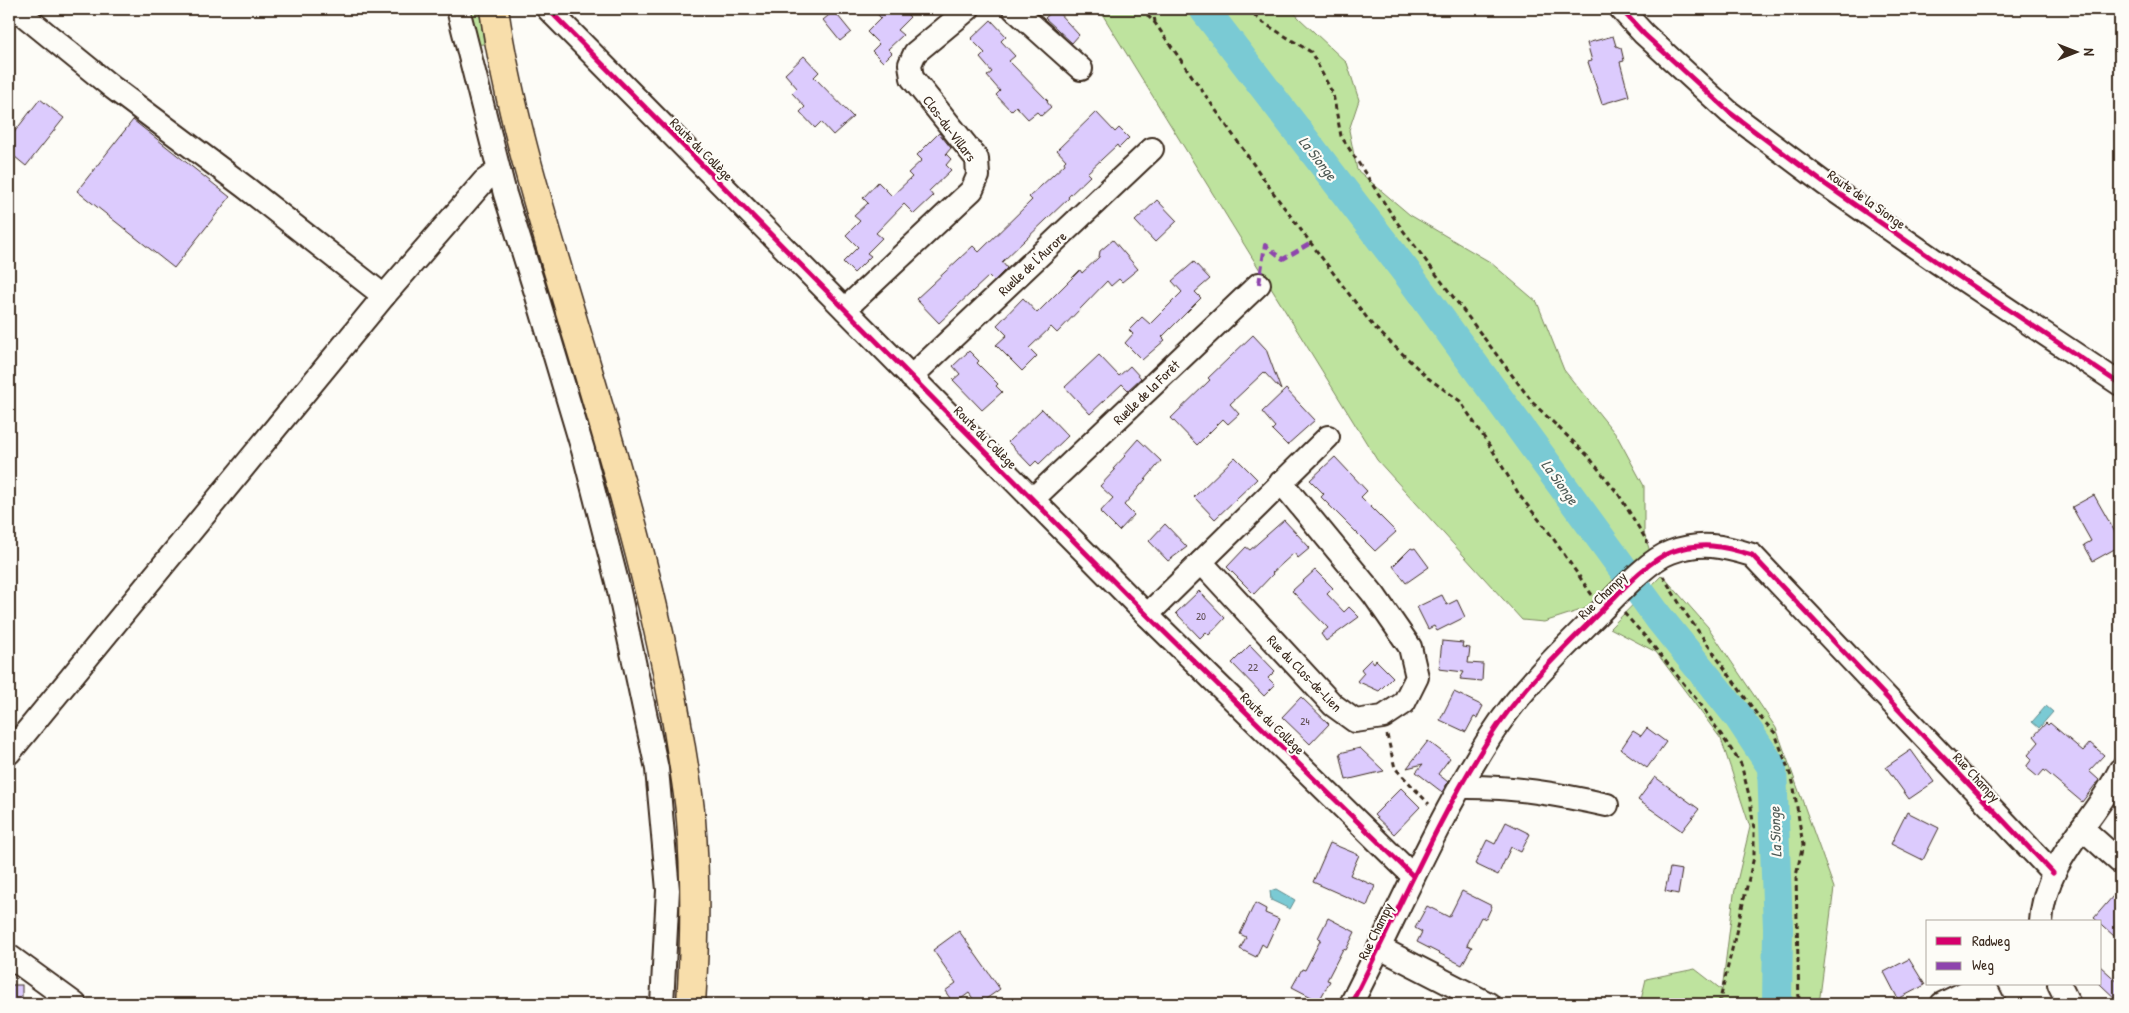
<svg xmlns="http://www.w3.org/2000/svg" width="2129" height="1013" viewBox="0 0 2129 1013" font-family="'Patrick Hand',sans-serif">
<style>
.green{fill:#bee39e;stroke:#7c865e}
.water{fill:#7acad4;stroke:#618a8b}
.lines{fill:none;stroke-linecap:round;stroke-linejoin:round}
.river{stroke:#7acad4;stroke-width:30}
.building{fill:#dccbfd;stroke:#3b2a1e}
.minor-casing{stroke:#3b2a1e;stroke-width:26}
.highway-casing{stroke:#3b2a1e;stroke-width:31}
.path{stroke:#3b2a1e;stroke-width:3;stroke-dasharray:5 4;stroke-linecap:butt}
.minor{stroke:#fdfcf7;stroke-width:22}
.highway{stroke:#f8deab;stroke-width:28}
.quiet{stroke:#8e44ad;stroke-width:4;stroke-dasharray:8 4;stroke-linecap:butt}
.cycleway-casing{stroke:#fdfcf7;stroke-width:8}
.cycleway{stroke:#d6006c;stroke-width:5}
.labels{text-anchor:middle;dominant-baseline:central;stroke-width:4.5;stroke-linejoin:round;paint-order:stroke}
.number-label{font-size:11px;fill:#635256}
.street-label{font-size:14px;fill:#3b2a1e;stroke:#fdfcf7}
.water-label{font-size:15px;font-style:italic;fill:#4e5a55;stroke:#fdfcf7}
</style>
<rect width="100%" height="100%" fill="#fdfcf7"/>
<filter id="ink" filterUnits="userSpaceOnUse"><feTurbulence type="fractalNoise" baseFrequency=".02" numOctaves="2"/><feDisplacementMap in="SourceGraphic" scale="10" xChannelSelector="R" yChannelSelector="G"/><feConvolveMatrix kernelMatrix="1 2 1 2 8 2 1 2 1" color-interpolation-filters="sRGB"/></filter>
<g filter="url(#ink)">
<!-- green -->
<g class="green">
<polygon points="462,9 479,9 484,44 470,45"/>
<polygon points="1099,9 1291,9 1299,18 1347,63 1359,100 1349,130 1357,170 1410,215 1490,262 1537,302 1564,370 1617,436 1644,486 1644,532 1653,562 1612,600 1544,622 1522,620 1377,460"/>
<polygon points="1662,575 1708,627 1776,728 1834,888 1819,1004 1640,1004 1646,979 1695,969 1722,990 1734,894 1750,827 1721,739 1656,652 1610,628"/>
</g>
<!-- water -->
<g class="water">
<polygon points="2046,706 2053,712 2039,728 2032,722"/>
<polygon points="1276,889 1295,900 1290,909 1271,900 1270,891"/>
</g>
<g class="lines">
<!-- river -->
<polyline class="river" points="1204,9 1407,273 1659,618 1738,716 1772,767 1778,929 1777,1004"/>
</g>
<!-- building -->
<g class="building">
<polygon points="872,9 902,9 910,17 897,30 903,35 888,49 892,53 883,62 872,51 879,44 867,32 881,18"/>
<polygon points="1055,9 1079,35 1072,43 1045,18"/>
<polygon points="834,11 851,32 840,41 823,20"/>
<polygon points="991,20 1006,36 1001,41 1015,56 1009,61 1048,101 1047,102 1051,107 1041,116 1037,112 1028,119 1016,106 1011,111 996,95 1000,91 987,76 992,72 980,58 985,53 971,39"/>
<polygon points="1613,36 1616,46 1621,48 1624,61 1620,62 1629,96 1602,104 1588,62 1592,61 1587,43"/>
<polygon points="804,56 819,72 814,77 853,117 833,135 821,122 815,128 800,112 805,107 792,93 797,88 785,74"/>
<polygon points="40,99 64,118 26,166 9,152 9,139"/>
<polygon points="1096,112 1115,132 1119,128 1129,138 1119,148 1117,145 1087,173 1090,176 1068,197 1069,198 1002,262 1007,268 994,281 989,276 939,323 916,299 973,246 979,252 1032,200 1029,197 1065,164 1064,162 1066,160 1057,150"/>
<polygon points="133,120 230,197 174,268 77,191"/>
<polygon points="939,133 951,148 946,154 951,159 946,165 951,170 929,191 933,196 914,214 904,204 876,233 882,238 867,253 871,256 854,273 843,262 858,247 846,235 860,221 854,216 868,203 863,198 878,182 892,196 912,177 908,173 922,160 917,155"/>
<polygon points="1157,200 1177,221 1155,242 1135,221"/>
<polygon points="1113,240 1138,269 1122,282 1119,279 1111,286 1107,281 1057,333 1051,327 1029,348 1037,356 1022,371 996,345 1007,335 997,325 1023,298 1037,313 1080,270 1082,273 1099,257 1100,251"/>
<polygon points="1194,262 1210,279 1195,292 1201,298 1162,337 1165,340 1142,360 1125,343 1133,334 1129,330 1142,317 1150,324 1182,292 1172,281"/>
<polygon points="1253,335 1266,349 1281,390 1264,372 1230,404 1239,414 1228,424 1223,419 1197,445 1171,418 1210,380 1208,378"/>
<polygon points="969,351 979,361 977,363 998,384 996,386 1002,392 982,410 953,380 960,374 953,366"/>
<polygon points="1099,355 1119,376 1130,366 1141,378 1128,390 1122,384 1090,414 1065,387"/>
<polygon points="1286,389 1315,420 1287,445 1272,430 1275,427 1262,412"/>
<polygon points="1042,409 1068,436 1039,464 1036,461 1031,466 1008,442"/>
<polygon points="1138,439 1161,461 1124,505 1134,515 1119,531 1100,512 1113,498 1100,486 1115,470 1113,469 1125,456 1124,455"/>
<polygon points="1235,457 1257,479 1215,519 1194,497"/>
<polygon points="1335,457 1367,491 1361,497 1396,532 1375,551 1321,497 1324,494 1310,480"/>
<polygon points="2094,495 2120,541 2120,546 2093,561 2084,545 2091,541 2072,507"/>
<polygon points="1284,520 1310,548 1298,558 1294,553 1272,573 1273,574 1254,594 1227,567 1246,547 1250,550"/>
<polygon points="1165,524 1187,547 1168,561 1149,541"/>
<polygon points="1411,548 1413,549 1415,548 1429,567 1406,583 1393,566"/>
<polygon points="1315,570 1333,588 1327,594 1344,612 1349,607 1359,617 1326,641 1321,634 1328,628 1292,591"/>
<polygon points="1199,591 1225,618 1209,635 1206,632 1200,638 1176,613"/>
<polygon points="1442,595 1447,605 1457,600 1465,617 1437,631 1434,626 1428,629 1417,607"/>
<polygon points="1442,641 1463,643 1462,647 1470,648 1468,663 1483,664 1482,681 1460,679 1464,672 1439,669"/>
<polygon points="1250,645 1275,671 1268,678 1275,685 1264,696 1232,663"/>
<polygon points="1371,659 1374,663 1376,660 1393,677 1379,691 1357,681 1364,673 1361,669"/>
<polygon points="1454,692 1483,706 1477,718 1474,717 1466,732 1440,720"/>
<polygon points="1301,697 1329,724 1310,744 1282,717"/>
<polygon points="2046,723 2048,725 2050,723 2083,751 2090,743 2104,755 2089,771 2099,780 2082,802 2044,770 2038,777 2026,767 2032,759 2028,755 2039,742 2034,736"/>
<polygon points="1647,728 1666,742 1647,768 1621,749 1633,731 1641,736"/>
<polygon points="1428,741 1450,758 1438,774 1448,782 1442,792 1416,772 1423,764 1407,768"/>
<polygon points="1360,748 1384,771 1346,780 1340,753"/>
<polygon points="1911,750 1934,782 1909,799 1886,767"/>
<polygon points="1655,777 1699,809 1682,831 1638,800"/>
<polygon points="1401,788 1420,807 1394,834 1374,815"/>
<polygon points="1907,812 1939,828 1923,860 1891,844"/>
<polygon points="1506,822 1530,834 1521,852 1511,847 1498,875 1475,864 1487,840 1495,844"/>
<polygon points="1330,843 1359,855 1350,875 1375,886 1367,906 1313,882"/>
<polygon points="1670,868 1682,870 1678,894 1665,891"/>
<polygon points="2120,888 2120,929 2114,936 2094,918"/>
<polygon points="1462,891 1492,906 1486,919 1481,917 1467,945 1472,947 1462,965 1417,942 1422,932 1415,928 1427,906 1449,917"/>
<polygon points="1255,903 1266,909 1265,913 1279,919 1266,947 1262,944 1256,957 1240,949 1246,937 1240,934"/>
<polygon points="1328,918 1355,932 1346,950 1343,949 1327,980 1330,981 1319,1001 1292,987 1302,969 1305,970 1321,939 1318,938"/>
<polygon points="959,931 1000,989 979,1004 977,1004 969,993 954,1004 945,991 956,983 933,950"/>
<polygon points="1909,959 1925,985 1898,999 1884,972"/>
<polygon points="2100,966 2120,984 2120,1003 2100,984"/>
<rect x="9" y="985" width="13" height="19"/>
</g>
<g class="lines">
<!-- minor casing -->
<g class="minor-casing">
<g id="minor">
<polyline points="16,9 113,88 245,187 384,296"/>
<polyline points="458,9 505,194 537,296 583,450 617,582 657,769 668,890 662,1004"/>
<polyline points="548,9 1147,615 1413,876"/>
<polyline points="1014,9 1081,69"/>
<polyline points="1621,9 1644,34 1729,112 1825,184 1937,262 2120,384"/>
<polyline points="845,309 972,190 978,176 977,159 912,78 910,64 915,53 968,9"/>
<polyline points="911,377 1152,149"/>
<polyline points="1033,499 1259,284"/>
<polyline points="1201,562 1333,705 1355,721 1383,717 1404,703 1417,677 1410,647 1374,595 1281,482"/>
<polyline points="1147,615 1328,437"/>
<polyline points="9,753 384,296 484,181 498,171"/>
<path d="M1460 787C1511 786 1558 794 1607 805"/>
<polyline points="2082,828 2120,862"/>
<path d="M2041 922C2044 860 2094 822 2120 770"/>
<polyline points="1380,948 1489,1004"/>
<polyline points="9,956 75,1004"/>
<polyline points="1984,984 1994,1004"/>
<polyline points="2059,984 2069,1004"/>
<path d="M1351 1004C1397 915 1436 821 1490 737 1520 690 1561 651 1600 612 1618 594 1648 560 1671 552 1701 541 1723 546 1752 555L2053 873"/>
<polyline points="1942,1004 1983,984"/>
</g>
</g>
<!-- highway casing -->
<g class="highway-casing">
<path id="highway" d="M494 9C510 118 545 226 576 331 615 461 654 590 677 724 682 755 688 788 691 820 696 881 695 943 691 1004"/>
</g>
<!-- path -->
<g class="path">
<polyline points="1141,9 1155,23 1277,198 1373,326 1428,378 1460,401 1493,451 1520,496 1548,531 1592,595"/>
<polyline points="1153,9 1155,22"/>
<polyline points="1248,9 1262,22 1311,52 1333,94 1341,136 1396,221 1533,403 1588,456 1619,495 1648,543"/>
<polyline points="1663,576 1684,611 1756,713 1775,733 1793,782 1803,845 1796,876 1799,1004"/>
<polyline points="1624,613 1650,642 1701,705 1741,764 1750,799 1754,830 1754,857 1719,1004"/>
<polyline points="1387,735 1395,768 1429,804"/>
</g>
<!-- minor -->
<use href="#minor" class="minor"/>
<!-- highway -->
<use href="#highway" class="highway"/>
<!-- quiet -->
<polyline class="quiet" points="1259,284 1265,245 1283,259 1311,243"/>
<!-- cycleway casing -->
<g class="cycleway-casing">
<g id="cycleway">
<polyline points="548,9 1147,615 1413,876"/>
<polyline points="1621,9 1644,34 1729,112 1825,184 1937,262 2120,384"/>
<path d="M1351 1004C1397 915 1436 821 1490 737 1520 690 1561 651 1600 612 1618 594 1648 560 1671 552 1701 541 1723 546 1752 555L2053 873"/>
</g>
</g>
<!-- cycleway -->
<use href="#cycleway" class="cycleway"/>
</g>
</g>
<g class="labels">
<!-- number labels -->
<g class="number-label">
<text x="1201" y="616">20</text>
<text x="1253" y="667">22</text>
<text x="1305" y="721">24</text>
</g>
<!-- street labels -->
<g class="street-label">
<text transform="translate(950 128) rotate(53)">Clos-du-Villars</text>
<text transform="translate(702 149) rotate(45)">Route du Collège</text>
<text transform="translate(1867 199) rotate(35)">Route de la Sionge</text>
<text transform="translate(1032 263) rotate(-43)">Ruelle de l'Aurore</text>
<text transform="translate(1146 392) rotate(-44)">Ruelle de la Forêt</text>
<text transform="translate(986 437) rotate(45)">Route du Collège</text>
<text transform="translate(1602 595) rotate(-44)">Rue Champy</text>
<text transform="translate(1305 673) rotate(46)">Rue du Clos-de-Lien</text>
<text transform="translate(1273 723) rotate(44)">Route du Collège</text>
<text transform="translate(1977 777) rotate(47)">Rue Champy</text>
<text transform="translate(1375 931) rotate(-64)">Rue Champy</text>
</g>
<!-- water labels -->
<g class="water-label">
<text transform="translate(1318 158) rotate(52)">La Sionge</text>
<text transform="translate(1560 482) rotate(54)">La Sionge</text>
<text transform="translate(1775 832) rotate(-92)">La Sionge</text>
</g>
</g>
<!-- margin -->
<rect width="2129" height="1013" fill="none" stroke="#fdfcf7" stroke-width="30"/>
<rect x="15" y="15" width="2099" height="983" fill="none" stroke="#3b2a1e" stroke-width="2" filter="url(#ink)"/>
<!-- legend -->
<rect x="1926" y="920" width="175" height="65" fill="#fdfcf7" stroke="#afa8a0"/>
<rect x="1936" y="937" width="25" height="8" fill="#d6006c" stroke="#afa8a0"/>
<text x="1972" y="946" font-size="15" fill="#3b2a1e">Radweg</text>
<rect x="1936" y="962" width="25" height="8" fill="#8e44ad" stroke="#afa8a0"/>
<text x="1972" y="970" font-size="15" fill="#3b2a1e">Weg</text>
<!-- north arrow -->
<g transform="translate(2076 52) rotate(90)" stroke="#fdfcf7" stroke-width="4" paint-order="stroke">
<path d="M0-4L9 19L0 12L-9 19Z" fill="#3b2a1e"/>
<text y="-8" font-size="14" font-weight="bold" text-anchor="middle" fill="#3b2a1e">N</text>
</g>
</svg>
